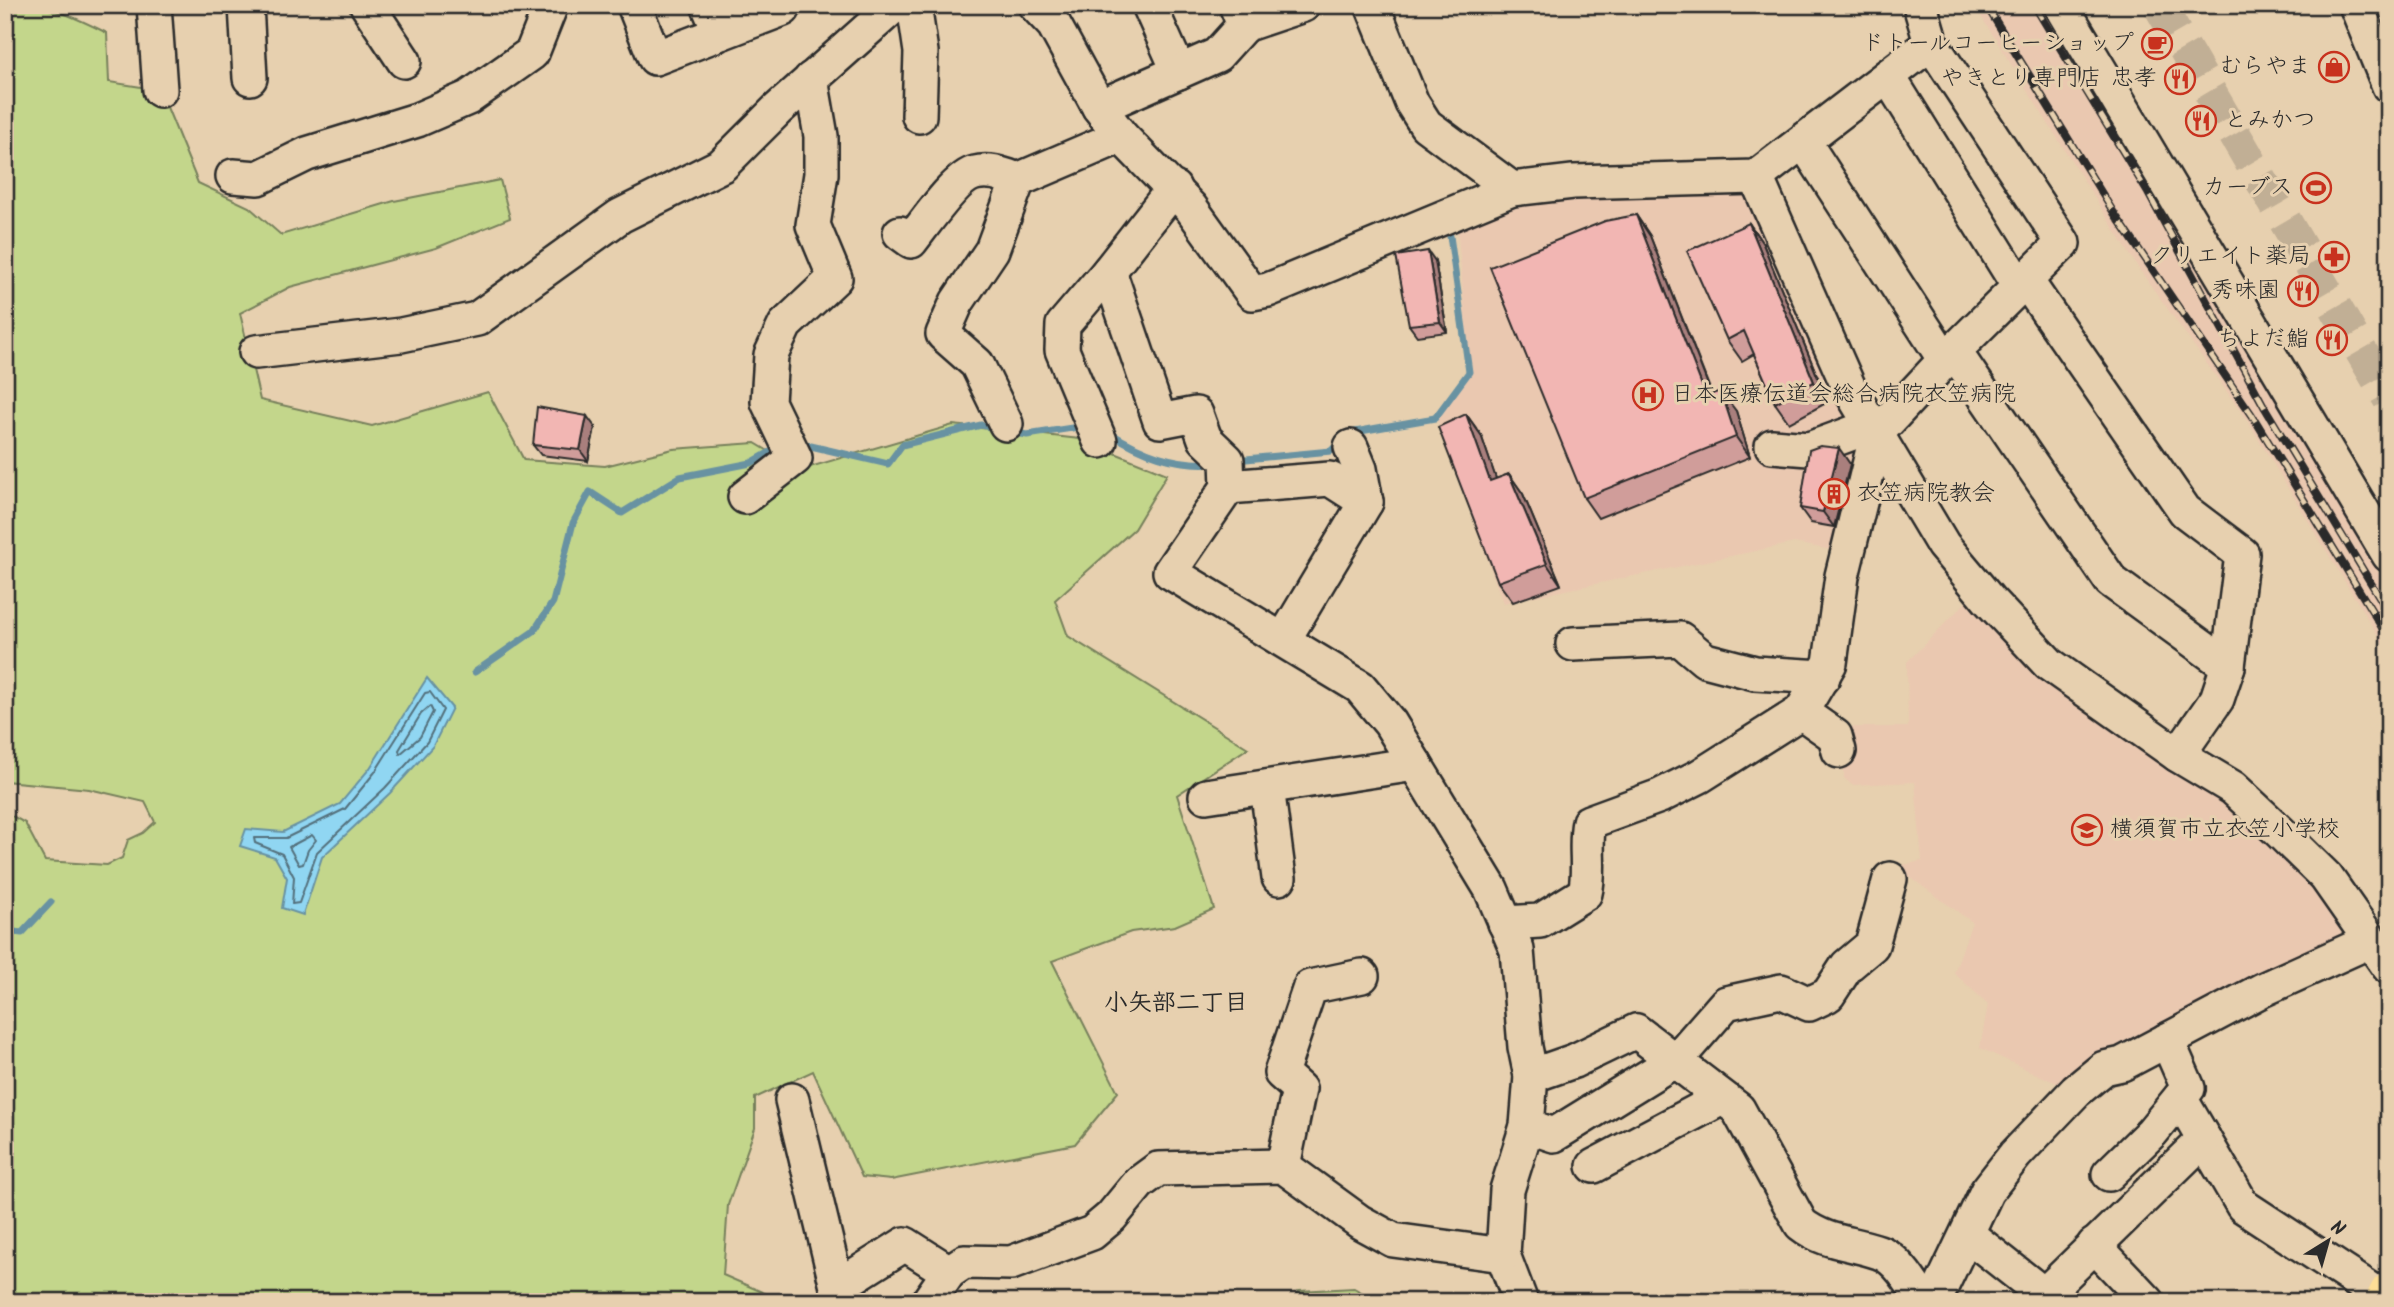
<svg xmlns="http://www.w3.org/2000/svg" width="2394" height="1307" viewBox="0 0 2394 1307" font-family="Kalam,'Klee One',sans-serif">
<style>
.built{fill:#eac8b0}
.green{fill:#c3d68b;stroke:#77805b;stroke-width:2}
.water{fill:#90d6f2;stroke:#6892a2;stroke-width:2}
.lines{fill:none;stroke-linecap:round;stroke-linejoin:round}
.shore{stroke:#536f7b;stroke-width:2}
.stream{stroke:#6892a2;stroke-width:7}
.minor-tunnel{stroke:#c1af95;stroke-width:33;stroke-dasharray:33 17;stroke-linecap:butt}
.minor-casing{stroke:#2b2b2b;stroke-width:38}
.major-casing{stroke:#2b2b2b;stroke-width:44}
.minor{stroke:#e7d0af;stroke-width:33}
.major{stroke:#fede96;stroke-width:38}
.rail-casing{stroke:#2b2b2b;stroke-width:8}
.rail{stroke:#e7d0af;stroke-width:5;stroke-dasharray:16;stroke-linecap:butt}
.wall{fill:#d09d9a;stroke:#2b2b2b;stroke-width:2}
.shaded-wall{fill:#a97f7d;stroke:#2b2b2b;stroke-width:2}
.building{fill:#f2b6b3;stroke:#2b2b2b;stroke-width:2}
.labels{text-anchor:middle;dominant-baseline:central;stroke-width:6;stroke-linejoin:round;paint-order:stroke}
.poi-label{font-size:23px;fill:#2b2b2b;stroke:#e7d0af;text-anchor:end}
.neighbourhood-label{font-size:24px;font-weight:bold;fill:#2b2b2b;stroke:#e7d0af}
</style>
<rect width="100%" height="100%" fill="#e7d0af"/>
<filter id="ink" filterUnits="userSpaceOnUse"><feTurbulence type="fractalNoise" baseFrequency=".0143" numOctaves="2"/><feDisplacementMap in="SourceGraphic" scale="14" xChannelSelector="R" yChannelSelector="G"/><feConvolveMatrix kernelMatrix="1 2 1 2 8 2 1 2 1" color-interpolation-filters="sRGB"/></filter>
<g filter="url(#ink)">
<!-- built -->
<g class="built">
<polygon points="1974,5 2045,5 2389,590 2389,654 2245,417 2139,269"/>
<polygon points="1613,194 1755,195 1851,416 1865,462 1842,552 1794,543 1503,603 1437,420 1470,374 1457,224 1507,204"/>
<polygon points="1974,594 2222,799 2311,885 2346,940 2065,1087 1980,1048 1988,1004 1954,973 1972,922 1900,870 1902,865 1922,861 1915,782 1852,785 1844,778 1843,740 1836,727 1908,727 1907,662"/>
</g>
<!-- green -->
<g class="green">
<path d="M12 5C51 5 72 16 107 33L109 82 160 90 198 183 249 207 281 235 394 201 500 180 510 218 436 248 290 287 240 313 260 400 372 426 488 392 524 460 605 466 673 449 755 443 800 470 953 425 1080 439 1167 474 1134 529 1055 600 1068 636 1248 748 1177 795 1214 909 1175 926 1131 932 1052 961 1118 1092 1075 1144 891 1180 862 1177 813 1071 755 1098V1128L728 1205 723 1275 767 1294 776 1302H5V812L25 823 45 861 107 865 122 858 128 840 143 833 155 822 145 802 89 789 5 781V55Z"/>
<polygon points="1354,1288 1379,1302 1292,1302 1299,1291"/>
</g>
<!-- water -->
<polygon class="water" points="427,678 452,708 433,746 390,793 322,857 303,915 282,908 287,878 275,857 240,846 246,829 283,832 340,804 370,768"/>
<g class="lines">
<!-- shore -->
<g class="shore">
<polygon points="430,692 443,710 427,742 385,788 317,852 299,903 292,904 294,877 282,854 255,843 254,838 286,838 345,809 375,772 425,693"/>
<polygon points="430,706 433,712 420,737 400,754 399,750 421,714"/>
<polygon points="312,835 316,840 308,850 303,864 299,865 289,847"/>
</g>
<!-- stream -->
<g class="stream">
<polyline points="1011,432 1027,435 1085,426"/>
<path d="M1110 433C1142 453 1175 466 1213 463"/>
<polyline points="798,443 888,464 902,445 981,425 996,428"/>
<polyline points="1236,460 1331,451 1349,433 1435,418 1469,372 1450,236"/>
<polyline points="475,672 534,631 553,602 573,523 590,492 622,513 680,477 751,463 781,446"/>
<polyline points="5,931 22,933 51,902"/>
</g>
<!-- minor-tunnel -->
<polyline class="minor-tunnel" points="2159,5 2389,399"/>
<!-- minor casing -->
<g class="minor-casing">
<g id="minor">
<polyline points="154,5 160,90"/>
<polyline points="246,5 250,78"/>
<polyline points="367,5 404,61"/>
<polyline points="634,5 655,58 783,9 781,5"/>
<polyline points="708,5 720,33"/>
<polyline points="914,5 921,52 919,116"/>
<polyline points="1035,5 1054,25 1099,107 1121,136 1191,208 1252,293 1268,290 1512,189 1573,182 1756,177 1931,43 2063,243 1945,360 1877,433 1842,576 1830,663 1801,712 1835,736 1839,751"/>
<polyline points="1149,5 1179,72"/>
<polyline points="1236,5 1244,25 1303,5"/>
<polyline points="1372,5 1412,103 1426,125 1512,189"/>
<polyline points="1920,5 1931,43"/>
<polyline points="2061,5 2389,555"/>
<polyline points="2356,5 2389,86"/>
<polyline points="1888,76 2018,285"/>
<polyline points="1099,107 1217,55 1244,25"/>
<polyline points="1804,142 1945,360"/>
<polyline points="233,176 258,178 307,154 417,120 468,98 532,53 551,5"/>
<polyline points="1756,177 1849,388 1943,545 1989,600 2049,664 2178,755 2233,788 2280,832 2326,877 2389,967"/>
<polyline points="1174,188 1109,271 1160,421 1196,414 1205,439 1227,460 1228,487 1170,572 1360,687 1390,723 1491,889 1517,950 1525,1047 1531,1076 1527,1126 1507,1190 1503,1255 1521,1302"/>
<path d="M900 233 911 241C924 225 956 177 975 173 990 169 1004 175 1018 180"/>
<polyline points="2025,279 2185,511 2242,554 2228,666 2217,699 2178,755"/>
<polyline points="1954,351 2111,581 2228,666"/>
<polyline points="256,352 401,335 477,319 620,216 722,165 777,110 895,5"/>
<polyline points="1006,424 977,364 943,334 957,302 992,250 1018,180 1121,136"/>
<polyline points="1100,441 1062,350 1063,325 1109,271"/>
<polyline points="1772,446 1809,449 1858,431 1877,433"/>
<polyline points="1228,487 1330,479 1366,502"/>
<polyline points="745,497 795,458 768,402 771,355 785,325 835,278 813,225 821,174 821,136 811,79"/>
<polyline points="1284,639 1366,502 1360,469 1351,447"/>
<polyline points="1573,644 1680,639 1705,660 1755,673 1823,677"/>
<polyline points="1267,787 1279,878"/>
<polyline points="1206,796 1415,764"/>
<path d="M1505 923 1540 921 1585 893C1591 869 1584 847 1589 822L1660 796 1700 776 1801 712"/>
<path d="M1531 1076 1574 1061 1636 1031 1738 1109 1801 1224C1825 1243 1851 1242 1879 1252 1897 1258 1914 1286 1923 1302"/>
<polyline points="2180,1098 2243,1206 2385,1299"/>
<polyline points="792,1100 837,1287 905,1244 949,1272"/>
<polyline points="1527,1126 1554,1135 1677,1059 1726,1003 1781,991 1809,1004 1828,995 1847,966 1872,945 1890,879"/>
<polyline points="1283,1166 1299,1089 1281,1073 1310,987 1362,976"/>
<polyline points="1594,1166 1722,1098"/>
<polyline points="2109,1174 2152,1132 2188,1088 2167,1040"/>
<polyline points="1967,1234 2053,1302"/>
<polyline points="2094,1245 2148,1302"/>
<polyline points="2045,1294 2204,1139"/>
<polyline points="928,1302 949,1272 964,1262 1011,1263 1092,1233 1111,1217 1139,1183 1158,1169 1283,1166 1360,1222 1393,1240 1503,1255"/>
<polyline points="1934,1302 1987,1191 2015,1155 2076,1091 2104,1068 2122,1064 2262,990 2370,941"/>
</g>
</g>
<!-- major casing -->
<g class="major-casing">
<polyline id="major" points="2384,1302 2389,1292"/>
</g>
<!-- minor -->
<use href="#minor" class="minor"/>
<!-- major -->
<use href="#major" class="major"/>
<!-- rail casing -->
<g class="rail-casing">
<g id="rail">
<polyline points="1986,5 2114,213 2252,415 2389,639"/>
<polyline points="2034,5 2148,193 2265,408 2389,613"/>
</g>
</g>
<!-- rail -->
<use href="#rail" class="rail"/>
</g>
<!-- wall -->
<g class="wall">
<polygon points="1636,215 1650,236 1712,394 1736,411 1750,457 1598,518 1584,498"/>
<polygon points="1749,223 1763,244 1828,402 1789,423 1775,403 1754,354 1742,361 1727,340"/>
<polygon points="1435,261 1447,332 1417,336 1409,325"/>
<polygon points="1466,414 1481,435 1496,479 1509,474 1523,494 1561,585 1513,602 1498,582"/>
<polygon points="595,427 588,461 541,455 533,445"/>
<polygon points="1850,464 1834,527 1811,523 1800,508"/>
</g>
<!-- shaded-wall -->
<g class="shaded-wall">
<polygon points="1636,215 1650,236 1720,416 1706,396"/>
<polygon points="1749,223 1763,244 1828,402 1814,382"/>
<polygon points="1428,251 1435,261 1447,332 1440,322"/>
<polygon points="1721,391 1736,411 1750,457 1736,437"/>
<polygon points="1466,414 1481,435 1504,502 1490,481"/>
<polygon points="587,416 595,427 588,461 580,450"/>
<polygon points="1839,448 1850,464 1834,527 1823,512"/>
<polygon points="1509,474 1523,494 1561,585 1547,564"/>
</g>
<!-- building -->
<g class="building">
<polygon points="1636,215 1706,396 1721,391 1736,437 1584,498 1490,267 1605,221"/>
<polygon points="1749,223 1814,382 1775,403 1744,331 1727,340 1687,251"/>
<polygon points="1428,251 1440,322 1409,325 1396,256"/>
<polygon points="537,407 587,416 580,450 533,445"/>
<polygon points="1466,414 1490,481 1509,474 1547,564 1498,582 1438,427"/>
<polygon points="1820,446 1839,448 1823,512 1800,508 1809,450"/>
</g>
</g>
<!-- icons -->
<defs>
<g id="cafe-ring" transform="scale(1.575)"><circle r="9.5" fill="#e7d0af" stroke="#c8321e" stroke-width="1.5"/><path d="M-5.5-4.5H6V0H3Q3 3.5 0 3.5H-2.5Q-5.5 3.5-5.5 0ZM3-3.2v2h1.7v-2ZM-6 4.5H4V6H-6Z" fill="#c8321e"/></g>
<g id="shop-ring" transform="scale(1.575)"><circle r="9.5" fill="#e7d0af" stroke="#c8321e" stroke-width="1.5"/><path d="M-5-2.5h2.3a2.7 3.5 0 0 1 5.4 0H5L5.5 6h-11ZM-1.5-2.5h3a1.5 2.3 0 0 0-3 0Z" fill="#c8321e"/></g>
<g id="restaurant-ring" transform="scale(1.575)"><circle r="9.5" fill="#e7d0af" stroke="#c8321e" stroke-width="1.5"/><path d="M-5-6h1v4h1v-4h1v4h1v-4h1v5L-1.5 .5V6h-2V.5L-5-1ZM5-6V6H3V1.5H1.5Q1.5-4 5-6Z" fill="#c8321e"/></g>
<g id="stadium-ring" transform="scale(1.575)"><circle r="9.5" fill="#e7d0af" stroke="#c8321e" stroke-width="1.5"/><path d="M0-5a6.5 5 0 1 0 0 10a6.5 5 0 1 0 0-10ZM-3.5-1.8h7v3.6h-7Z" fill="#c8321e"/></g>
<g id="pharmacy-ring" transform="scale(1.575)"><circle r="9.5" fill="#e7d0af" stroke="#c8321e" stroke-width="1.5"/><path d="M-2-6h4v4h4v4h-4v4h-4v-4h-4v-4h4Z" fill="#c8321e"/></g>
<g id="hospital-ring" transform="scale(1.575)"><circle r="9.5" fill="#e7d0af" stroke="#c8321e" stroke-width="1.5"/><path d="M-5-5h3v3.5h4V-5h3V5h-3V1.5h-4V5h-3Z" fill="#c8321e"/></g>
<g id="building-ring" transform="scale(1.575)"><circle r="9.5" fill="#e7d0af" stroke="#c8321e" stroke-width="1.5"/><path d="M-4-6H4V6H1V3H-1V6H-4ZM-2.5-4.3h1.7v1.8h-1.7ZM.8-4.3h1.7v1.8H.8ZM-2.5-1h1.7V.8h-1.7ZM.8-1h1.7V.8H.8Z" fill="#c8321e"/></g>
<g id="school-ring" transform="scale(1.575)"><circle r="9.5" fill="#e7d0af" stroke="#c8321e" stroke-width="1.5"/><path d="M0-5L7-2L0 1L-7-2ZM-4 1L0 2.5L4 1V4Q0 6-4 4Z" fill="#c8321e"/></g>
</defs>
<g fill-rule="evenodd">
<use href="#cafe-ring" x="2157" y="44"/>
<use href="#shop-ring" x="2334" y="67"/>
<use href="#restaurant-ring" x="2180" y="79"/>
<use href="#restaurant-ring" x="2201" y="121"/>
<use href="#stadium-ring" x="2316" y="188"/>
<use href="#pharmacy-ring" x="2334" y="257"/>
<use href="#restaurant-ring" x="2303" y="291"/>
<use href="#restaurant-ring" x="2332" y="340"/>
<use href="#hospital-ring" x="1648" y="395"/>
<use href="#building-ring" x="1834" y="494"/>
<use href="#school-ring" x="2087" y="830"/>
</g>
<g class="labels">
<!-- poi labels -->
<g class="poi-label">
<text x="2134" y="44">ドトールコーヒーショップ</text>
<text x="2311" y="67">むらやま</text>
<text x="2157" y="79">やきとり専門店 忠孝</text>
<text x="2224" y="121" text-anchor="start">とみかつ</text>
<text x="2293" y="188">カーブス</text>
<text x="2311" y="257">クリエイト薬局</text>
<text x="2280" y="291">秀味園</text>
<text x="2309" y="340">ちよだ鮨</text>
<text x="1671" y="395" text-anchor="start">日本医療伝道会総合病院衣笠病院</text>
<text x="1857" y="494" text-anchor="start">衣笠病院教会</text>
<text x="2110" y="830" text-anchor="start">横須賀市立衣笠小学校</text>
</g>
<!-- neighbourhood labels -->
<g class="neighbourhood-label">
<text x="1176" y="1003">小矢部二丁目</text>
</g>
</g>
<!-- margin -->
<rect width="2394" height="1307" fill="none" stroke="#e7d0af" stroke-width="28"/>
<rect x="14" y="14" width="2366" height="1279" fill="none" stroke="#2b2b2b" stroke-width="2.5" filter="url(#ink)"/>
<!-- north arrow -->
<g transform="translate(2328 1241) rotate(37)" stroke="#e7d0af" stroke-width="5" paint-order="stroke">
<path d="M0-5L12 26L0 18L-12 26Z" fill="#2b2b2b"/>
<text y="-10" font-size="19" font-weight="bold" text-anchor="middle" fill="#2b2b2b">N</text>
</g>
</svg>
